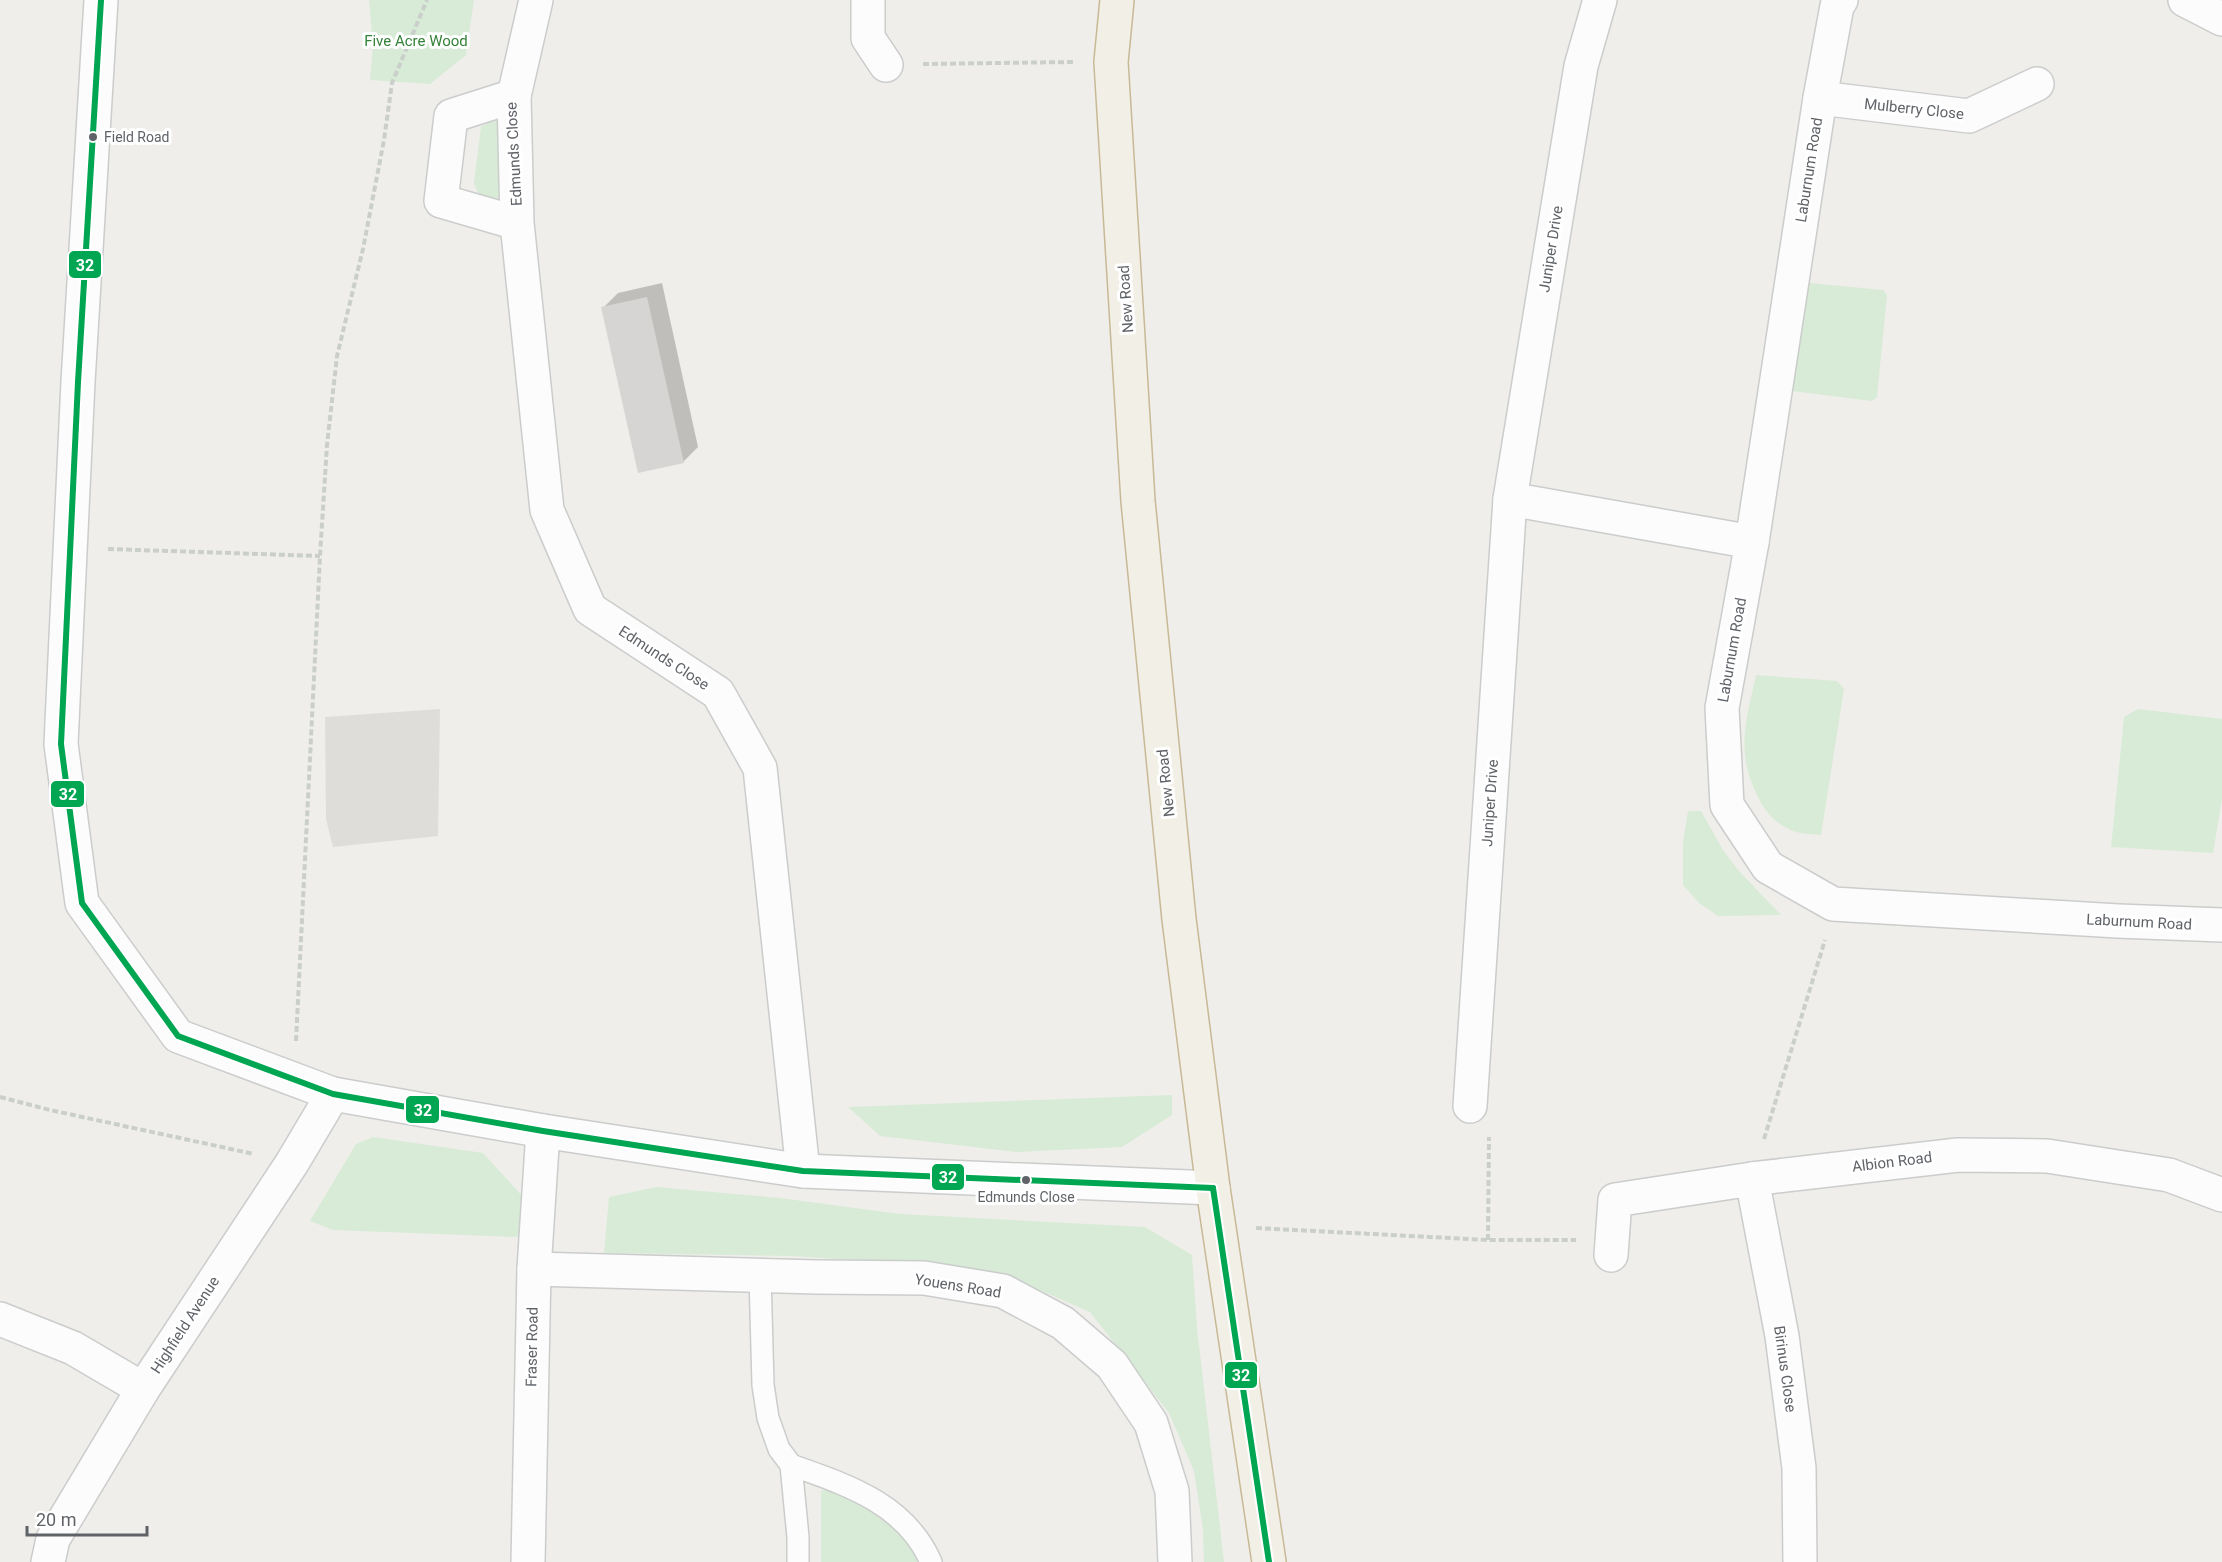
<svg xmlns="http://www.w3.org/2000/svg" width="2222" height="1562" viewBox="0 0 2222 1562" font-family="Roboto,sans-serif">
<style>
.industrial{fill:#dfddda}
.green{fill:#d8ebd6}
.shadow{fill:#0003}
.building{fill:#d6d5d3}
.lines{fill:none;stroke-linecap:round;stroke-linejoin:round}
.service-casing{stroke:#cbcccc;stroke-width:24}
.minor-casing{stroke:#cbcccc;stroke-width:36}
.trunk-casing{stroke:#c8b996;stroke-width:36}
.path{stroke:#cacfcc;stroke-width:4;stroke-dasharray:6 3;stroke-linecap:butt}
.service{stroke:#fdfcfc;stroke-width:21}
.minor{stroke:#fdfcfc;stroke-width:33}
.trunk{stroke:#f2f0e6;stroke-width:33}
.bus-1-casing{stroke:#fff;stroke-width:10}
.bus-1{stroke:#00a651;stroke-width:6}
.bus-dot{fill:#5f6368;stroke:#fff;stroke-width:2}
.labels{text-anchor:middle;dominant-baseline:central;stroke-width:6;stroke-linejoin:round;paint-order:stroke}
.bus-label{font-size:14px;fill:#5f6368;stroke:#fff;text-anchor:start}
.park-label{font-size:15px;fill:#348238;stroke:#fff}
.street-label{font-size:15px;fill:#5f6368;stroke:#fff}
.line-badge{stroke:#fff;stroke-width:2}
.badge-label{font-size:16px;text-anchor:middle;font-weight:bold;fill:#fff}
</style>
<rect width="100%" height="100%" fill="#efeeea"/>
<!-- industrial -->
<polygon class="industrial" points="440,709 438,836 333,847 326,819 325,717"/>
<!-- green -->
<g class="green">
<polygon points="369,0 474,0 466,55 430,84 370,80 373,46"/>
<polygon points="492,121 506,124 506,196 495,199 480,198 474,183 481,127"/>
<polygon points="1809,283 1883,290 1887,295 1877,397 1872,401 1792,391"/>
<path d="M1756 675 1837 681 1844 689 1821 835C1812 834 1801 834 1793 831 1775 823 1766 813 1758 797 1735 752 1746 721 1756 675Z"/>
<polygon points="2138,709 2222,719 2222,799 2213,853 2111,847 2124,717"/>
<polygon points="1688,811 1701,811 1723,850 1738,870 1781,915 1718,916 1699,903 1683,885 1683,842"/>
<polygon points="1172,1095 1172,1115 1122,1147 1017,1152 880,1136 848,1107"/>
<polygon points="373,1137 483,1153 525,1199 518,1237 333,1230 310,1221 356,1144"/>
<polygon points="656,1187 780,1198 900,1214 1145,1227 1192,1255 1197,1328 1224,1562 1204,1562 1203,1530 1194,1471 1169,1413 1090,1312 1028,1285 963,1267 792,1256 604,1253 609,1197"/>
<polygon points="842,1487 881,1498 936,1562 821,1562 821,1491"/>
</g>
<!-- shadow -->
<polygon class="shadow" points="662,283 698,447 683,462 603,308 618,293"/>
<!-- building -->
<polygon class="building" points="647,297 684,463 638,473 601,307"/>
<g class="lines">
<!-- service casing -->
<g class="service-casing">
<g id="service">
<polyline points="760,1275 763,1385 768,1418 779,1449 791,1465 798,1537 798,1562"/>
<path d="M791 1465C847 1485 905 1503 931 1562"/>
</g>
</g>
<!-- minor casing -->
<g class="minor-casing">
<g id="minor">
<polyline points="101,0 78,382 61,744 82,903 178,1036 333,1094 543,1131 803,1171 1213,1188"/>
<polyline points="868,0 868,38 886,65"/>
<polyline points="1841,0 1837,6 1820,98 1752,542 1722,708 1727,805 1768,867 1833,904 2118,921 2222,925"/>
<polyline points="2185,0 2222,19"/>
<polyline points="514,96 536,0"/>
<polyline points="1820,98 1969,116 2037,84"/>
<polyline points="517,223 441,201 451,116 514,96 517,223 547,510 590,609 718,693 760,768 803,1171"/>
<polyline points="1510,499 1581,66 1600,0"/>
<polyline points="1470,1106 1510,499 1752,542"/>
<polyline points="1752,1179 1782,1336 1799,1468 1800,1562"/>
<polyline points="1611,1255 1615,1200 1752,1179 1958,1155 2047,1156 2169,1175 2222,1195"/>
<polyline points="534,1269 817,1277 924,1278 1003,1291 1063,1323 1112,1365 1151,1423 1172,1491 1175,1562"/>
<polyline points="0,1319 73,1348 143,1389"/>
<polyline points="48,1562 53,1539 143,1389 292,1163 333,1094"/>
<polyline points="528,1562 534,1269 543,1131"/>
</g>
</g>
<!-- trunk casing -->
<g class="trunk-casing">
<polyline id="trunk" points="1117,0 1111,62 1138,501 1179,919 1213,1188 1269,1562"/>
</g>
<!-- path -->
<g class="path">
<polyline points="923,64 1074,62"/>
<polyline points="108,549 320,556"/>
<polyline points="296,1041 320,556 327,445 337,356 363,249 384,140 392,83 427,0"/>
<polyline points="0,1097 50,1110 254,1154"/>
<polyline points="1764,1139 1825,940"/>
<polyline points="1256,1228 1488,1240 1576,1240"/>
<polyline points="1488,1240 1489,1137"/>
</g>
<!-- service -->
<use href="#service" class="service"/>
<!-- minor -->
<use href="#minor" class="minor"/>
<!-- trunk -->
<use href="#trunk" class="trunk"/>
<!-- bus-1 casing -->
<g class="bus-1-casing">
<g id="bus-1">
<polyline points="101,0 78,382 61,744 82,903 178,1036 333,1094 543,1131 803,1171 1213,1188"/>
<polyline points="1213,1188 1269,1562"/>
</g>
</g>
<!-- bus-1 -->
<use href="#bus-1" class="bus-1"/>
</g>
<!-- markers -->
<g class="bus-dot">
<circle cx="93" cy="137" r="5"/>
<circle cx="1026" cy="1180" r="5"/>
</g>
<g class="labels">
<!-- bus labels -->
<g class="bus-label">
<text x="104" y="137">Field Road</text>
<text x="1026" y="1197" text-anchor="middle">Edmunds Close</text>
</g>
<!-- park labels -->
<g class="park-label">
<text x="416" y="41">Five Acre Wood</text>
</g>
<!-- street labels -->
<g class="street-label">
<text transform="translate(1914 109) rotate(6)">Mulberry Close</text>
<text transform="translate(514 154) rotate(-93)">Edmunds Close</text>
<text transform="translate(1809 170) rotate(-81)">Laburnum Road</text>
<text transform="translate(1551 249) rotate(-81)">Juniper Drive</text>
<text transform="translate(1126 299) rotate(-94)">New Road</text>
<text transform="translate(1732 650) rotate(-80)">Laburnum Road</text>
<text transform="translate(664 658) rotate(33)">Edmunds Close</text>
<text transform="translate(1166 783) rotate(-96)">New Road</text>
<text transform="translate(1490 803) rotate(-86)">Juniper Drive</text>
<text transform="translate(2139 922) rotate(3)">Laburnum Road</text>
<text transform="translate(1892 1162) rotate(-7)">Albion Road</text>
<text transform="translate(958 1286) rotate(9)">Youens Road</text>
<text transform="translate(185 1325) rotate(-57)">Highfield Avenue</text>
<text transform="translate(532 1347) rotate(-89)">Fraser Road</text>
<text transform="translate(1785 1369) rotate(82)">Birinus Close</text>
</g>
</g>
<g class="line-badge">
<rect x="68" y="250" width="34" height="29" rx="6" fill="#00a651"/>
<rect x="50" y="780" width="35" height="28" rx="6" fill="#00a651"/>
<rect x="405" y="1095" width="35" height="29" rx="6" fill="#00a651"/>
<rect x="931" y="1163" width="34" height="28" rx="6" fill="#00a651"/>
<rect x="1224" y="1361" width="34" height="28" rx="6" fill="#00a651"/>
</g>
<g class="badge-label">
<text x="85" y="271">32</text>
<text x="68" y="800">32</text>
<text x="423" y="1116">32</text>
<text x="948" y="1183">32</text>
<text x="1241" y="1381">32</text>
</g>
<!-- scale -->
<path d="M27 1526v9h120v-9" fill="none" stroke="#5f6368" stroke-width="3"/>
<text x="36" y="1526" font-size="18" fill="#5f6368" stroke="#ffffff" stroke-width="4.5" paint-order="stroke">20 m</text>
</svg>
